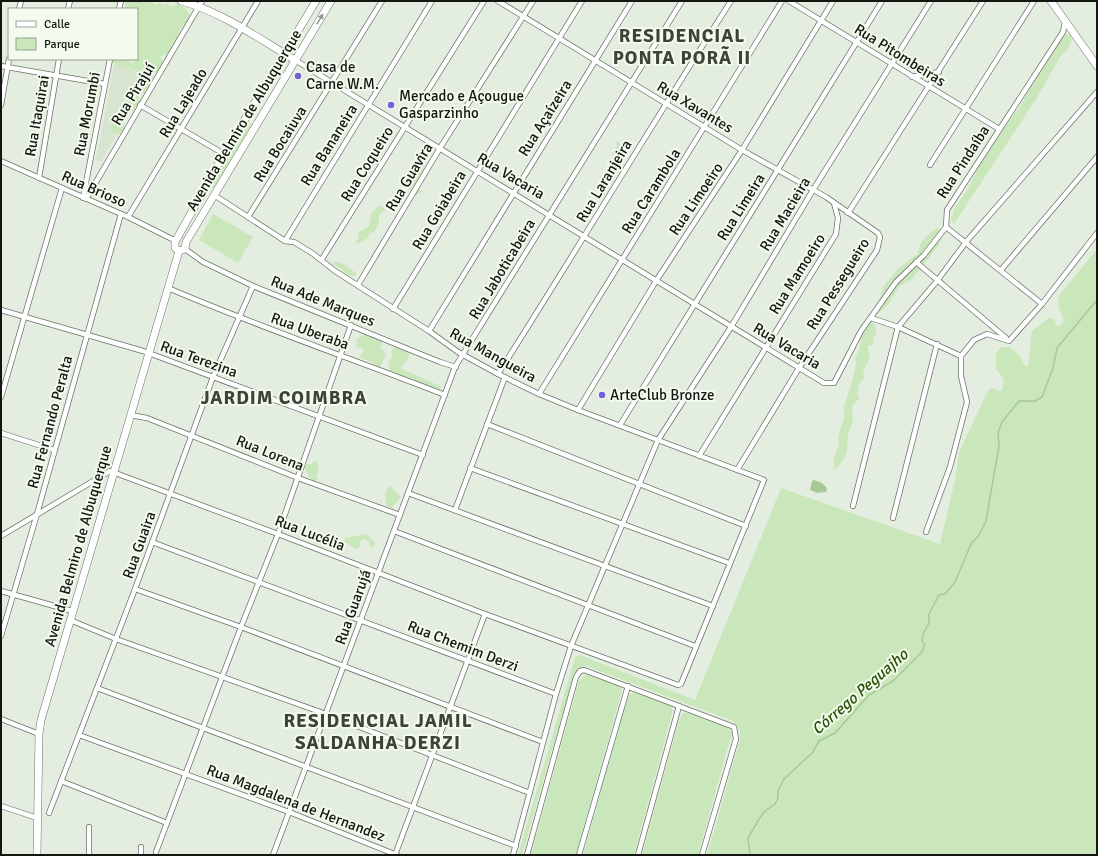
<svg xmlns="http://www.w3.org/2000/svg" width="1098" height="856" viewBox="0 0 1098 856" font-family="Signika,sans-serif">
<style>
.built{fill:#d7e5d0}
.green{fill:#cae7bb}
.water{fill:#a7c995}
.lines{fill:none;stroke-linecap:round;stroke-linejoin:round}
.stream{stroke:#a7c995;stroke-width:1.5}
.minor-casing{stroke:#6b7367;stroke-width:6}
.secondary-casing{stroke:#6b7367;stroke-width:8}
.minor{stroke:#fff;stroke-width:4.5}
.secondary{stroke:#fff;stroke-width:7}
.oneway{fill:#959694}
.poi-dot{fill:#7161dc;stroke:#f2fbed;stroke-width:1.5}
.labels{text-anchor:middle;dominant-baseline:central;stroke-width:4;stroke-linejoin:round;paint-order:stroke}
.street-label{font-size:15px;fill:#131611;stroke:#f2fbed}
.poi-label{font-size:15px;fill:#131611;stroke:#f2fbed;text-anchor:start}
.water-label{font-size:16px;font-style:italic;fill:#285205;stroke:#f2fbed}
.district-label{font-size:19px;font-weight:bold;letter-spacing:1px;fill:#3c4338;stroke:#f2fbed}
</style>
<rect width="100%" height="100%" fill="#e4eee0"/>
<!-- built -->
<polygon class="built" points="115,60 148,80 101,162 96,160"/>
<!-- green -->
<g class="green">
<path d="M125 1H152L154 5 160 3 163 5 167 3 171 7C178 1 185 7 189 13L188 23C177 29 181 31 177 40 175 45 172 50 169 55L165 54 160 57 163 61 166 57 170 58V66L164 64 159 70 150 75 148 74 149 70 144 67 145 72 142 75 129 68 107 62V59H124L132 63 135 62 129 59H137V9H126Z"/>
<polygon points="1066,35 1071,35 1071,42 1068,49 1060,57 1038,96 954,224 951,219 955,207 966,192 980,164 1000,132 1019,108 1043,63 1057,43"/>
<path d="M139 79 146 80 149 83 148 90 142 94C137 91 135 84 139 79Z"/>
<polygon points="132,94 138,97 140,100 138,107 133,110 126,105"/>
<polygon points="115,121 121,122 124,126 124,130 118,134 111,132 112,124"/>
<path d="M249 123 253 124V129L248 133 246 140 242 141 232 161 229 160V167L212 190 211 186 219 171 215 163 216 158 220 156 224 162C233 151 240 135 249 123Z"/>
<polygon points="618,141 625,152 616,157 612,153 617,146 616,142"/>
<polygon points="422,168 425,169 418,188 422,192 423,191 416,196 409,188"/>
<polygon points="379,206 384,207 385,210 379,214 379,224 374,232 369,234 368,238 360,243 356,243 359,236 358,232 369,226 372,212"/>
<polygon points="213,214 253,237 238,263 199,240"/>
<polygon points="938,227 942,237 939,245 911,280 900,286 887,306 878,314 877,309 883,287 898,269 917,254 921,243 929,234"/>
<path d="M1097 249V855H707L739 743C741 734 741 728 733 721L586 666 581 667 574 674 522 855H518L575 657 580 655 695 700 781 488 940 544 955 480 959 452 988 391 991 388 1002 391 1004 380 996 369V353L1002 347H1009L1020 356 1024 365 1028 367 1032 331 1050 317 1055 320 1056 326H1060L1064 320 1059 309 1058 297Z"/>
<polygon points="335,261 348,266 348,268 355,272 357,276 346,275 343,270 333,264"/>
<polygon points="871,321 876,327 876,335 873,338 873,345 867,346 870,358 863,371 865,378 859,384 857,395 860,398 852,406 853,421 848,434 847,451 844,459 836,469 834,468 834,458 839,444 838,437 844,418 844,406 852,382 856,364 855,359 860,346 862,334"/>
<polygon points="365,335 378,339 382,342 380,347 386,353 380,368 377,367 374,363 361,358 360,355 364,352 363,349 356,347 357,338"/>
<polygon points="403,345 408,345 409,358 400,368 442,387 438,390 433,389 391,373 388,363 393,356 391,352 393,348"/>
<polygon points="313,461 317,462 319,470 316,476 319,480 312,481 304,468 305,464 312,464"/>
<path d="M390 486 401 497 391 508 387 506C385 500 383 491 390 486Z"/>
<polygon points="366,534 376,543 373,548 370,547 369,541 364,539 361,540 360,546 357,549 344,542 345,538"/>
<polygon points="586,674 618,685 622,690 576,855 531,855 579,681"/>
<polygon points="636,692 670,704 673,710 634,855 583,855 628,696 629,694"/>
<polygon points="683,713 690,713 727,727 732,733 698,855 642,855 679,720"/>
</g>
<!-- water -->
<polygon class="water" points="814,480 822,483 827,488 826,492 817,493 810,490 812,481"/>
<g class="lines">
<!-- stream -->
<polyline class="stream" points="750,855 748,838 759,819 765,811 775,804 778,798 778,791 784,779 812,753 819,741 835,733 869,695 893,681 922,652 925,644 922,642 923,634 929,623 929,614 939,595 945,594 955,582 971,544 979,535 986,521 999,446 998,433 1002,422 1019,401 1035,401 1042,397 1053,368 1057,348 1097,300"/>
<!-- minor casing -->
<g class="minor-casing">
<g id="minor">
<polyline points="498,1 742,150 826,197 878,233 880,237 877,250 799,368 737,470"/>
<polyline points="789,1 999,129"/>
<polyline points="19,9 21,1"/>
<polyline points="68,9 70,1"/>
<polyline points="119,9 121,1"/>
<polyline points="295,60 824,383 834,383 861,331 896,282 924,255 946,227 947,210 1063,32 1065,22"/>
<polyline points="1,66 105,84"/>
<polyline points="912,77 939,72"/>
<polyline points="1,105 9,59"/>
<polyline points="140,105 224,154"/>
<polyline points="1,161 128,217 176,241"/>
<polyline points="930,165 1034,1"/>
<polyline points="39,178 59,59"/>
<polyline points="83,198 110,59"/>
<polyline points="86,199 202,1"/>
<polyline points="848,213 983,1"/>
<polyline points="128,217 258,1"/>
<polyline points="248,217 382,1"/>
<polyline points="946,227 1042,304"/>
<polyline points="285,241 432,1"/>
<polyline points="185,249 203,262 253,286 440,362 456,367"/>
<polyline points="322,259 484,1"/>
<polyline points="916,262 1006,338"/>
<polyline points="1001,270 1097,157"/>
<polyline points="358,285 440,148 533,1"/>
<path d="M168 288C259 327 353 359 445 395"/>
<polyline points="393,309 582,1"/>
<polyline points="1,310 143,351 423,455"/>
<polyline points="871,318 898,327 961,356 961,376 967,402 950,467 926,532"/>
<polyline points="429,331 632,1"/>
<polyline points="961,356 974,340 987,334 1009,341 1042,304 1097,233"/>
<path d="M498 374C577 250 652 124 731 1"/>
<polyline points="539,394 782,1"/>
<polyline points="1,397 62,188"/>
<polyline points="578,410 656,281 742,150 833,1"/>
<polyline points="130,415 147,418 298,478 400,515"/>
<polyline points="487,424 746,526"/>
<polyline points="620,425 882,1"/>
<polyline points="1,433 54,450"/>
<polyline points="699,456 836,234 838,218 834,203"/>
<polyline points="470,468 729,563"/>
<polyline points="408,493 713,606"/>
<polyline points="853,506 898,327 937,281 966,242 1097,92"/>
<polyline points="455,510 505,377"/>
<polyline points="893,518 937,344"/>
<polyline points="394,531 695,646"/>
<polyline points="1,536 110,471 278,534 485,614 678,685 681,684 764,480 578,410 539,394 498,374 458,352 429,331 335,271 312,253 294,242 285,241 214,195"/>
<polyline points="152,542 556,694"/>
<polyline points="135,589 241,627 543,742"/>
<polyline points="1,591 72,611"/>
<polyline points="70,620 116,639 326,714 530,793"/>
<polyline points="1,636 37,514 121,214"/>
<polyline points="97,688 516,846"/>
<polyline points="1,719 39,734"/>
<polyline points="79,735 289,812 397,855"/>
<polyline points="61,781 167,823"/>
<polyline points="1,806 37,818"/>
<polyline points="49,813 135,589 213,377 253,286"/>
<polyline points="89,827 89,855"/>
<polyline points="141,847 141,855"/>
<polyline points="156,852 241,627 278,534 351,325"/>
<polyline points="273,855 455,367 682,1"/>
<polyline points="395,855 485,614"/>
<polyline points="513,855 556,694 571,646 658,440 731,327 813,190 931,1"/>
<polyline points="527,855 576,677 580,671 584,670 734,727 736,739 702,855"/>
<polyline points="579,855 628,686"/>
<polyline points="638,855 679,706"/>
</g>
</g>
<!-- secondary casing -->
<g class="secondary-casing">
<g id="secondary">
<path d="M181 1C222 12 258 38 295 60"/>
<polyline points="1051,1 1097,66"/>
<polyline points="179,251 185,249 186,242 331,1"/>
<polyline points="179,251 175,248 175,242 224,154 316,1"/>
<polyline points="37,855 39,734 41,720 179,251"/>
</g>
</g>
<!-- minor -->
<use href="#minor" class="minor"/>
<!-- secondary -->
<use href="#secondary" class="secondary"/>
</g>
<!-- one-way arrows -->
<defs><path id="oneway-solid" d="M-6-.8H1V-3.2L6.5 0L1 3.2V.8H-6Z"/></defs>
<use class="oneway" href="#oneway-solid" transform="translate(320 19) rotate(-59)"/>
<!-- markers -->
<g class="poi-dot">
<circle cx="298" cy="76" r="4"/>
<circle cx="391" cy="105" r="4"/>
<circle cx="602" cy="395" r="4"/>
</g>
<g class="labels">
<!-- street labels -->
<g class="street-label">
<text transform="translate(900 55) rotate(32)">Rua Pitombeiras</text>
<text transform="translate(133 94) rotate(-59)">Rua Pirajuí</text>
<text transform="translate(183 103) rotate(-59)">Rua Lajeado</text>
<text transform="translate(695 107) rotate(31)">Rua Xavantes</text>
<text transform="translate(87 114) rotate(-79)">Rua Morumbi</text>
<text transform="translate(37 116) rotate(-80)">Rua Itaquirai</text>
<text transform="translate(545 118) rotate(-58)">Rua Açaízeira</text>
<text transform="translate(244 120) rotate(-59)">Avenida Belmiro de Albuquerque</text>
<text transform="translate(280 144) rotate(-58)">Rua Bocaiuva</text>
<text transform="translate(329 145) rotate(-58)">Rua Bananeira</text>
<text transform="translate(963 162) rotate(-57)">Rua Pindaíba</text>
<text transform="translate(367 164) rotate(-58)">Rua Coqueiro</text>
<text transform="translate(511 176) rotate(31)">Rua Vacaria</text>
<text transform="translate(409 177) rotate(-59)">Rua Guavira</text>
<text transform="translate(604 181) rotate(-59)">Rua Laranjeira</text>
<text transform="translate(94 189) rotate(24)">Rua Brioso</text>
<text transform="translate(651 191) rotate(-58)">Rua Carambola</text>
<text transform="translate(696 199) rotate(-56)">Rua Limoeiro</text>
<text transform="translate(741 207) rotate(-58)">Rua Limeira</text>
<text transform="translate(439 210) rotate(-59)">Rua Goiabeira</text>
<text transform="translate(785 214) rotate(-59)">Rua Macieira</text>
<text transform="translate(502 269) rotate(-59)">Rua Jaboticabeira</text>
<text transform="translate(797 274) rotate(-58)">Rua Mamoeiro</text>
<text transform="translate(838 284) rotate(-58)">Rua Pessegueiro</text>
<text transform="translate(323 301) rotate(22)">Rua Ade Marques</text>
<text transform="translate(310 331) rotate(20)">Rua Uberaba</text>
<text transform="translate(787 346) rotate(31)">Rua Vacaria</text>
<text transform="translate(493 355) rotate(29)">Rua Mangueira</text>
<text transform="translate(199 359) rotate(20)">Rua Terezina</text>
<text transform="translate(50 422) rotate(-75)">Rua Fernando Peralta</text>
<text transform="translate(270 453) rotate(22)">Rua Lorena</text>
<text transform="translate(310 533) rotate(21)">Rua Lucélia</text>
<text transform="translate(139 545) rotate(-70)">Rua Guaira</text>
<text transform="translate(78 546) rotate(-74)">Avenida Belmiro de Albuquerque</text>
<text transform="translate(353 607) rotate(-70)">Rua Guarujá</text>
<text transform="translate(463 646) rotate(21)">Rua Chemim Derzi</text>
<text transform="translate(296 803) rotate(21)">Rua Magdalena de Hernandez</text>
</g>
<!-- poi labels -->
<g class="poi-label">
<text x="306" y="67">Casa de<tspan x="306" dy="17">Carne W.M.</tspan></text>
<text x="399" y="96">Mercado e Açougue<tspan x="399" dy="17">Gasparzinho</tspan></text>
<text x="610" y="395">ArteClub Bronze</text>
</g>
<!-- water labels -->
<g class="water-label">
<text transform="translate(860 692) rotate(-41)">Córrego Peguajho</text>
</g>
<!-- district labels -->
<g class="district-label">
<text x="682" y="36">RESIDENCIAL<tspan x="682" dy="22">PONTA PORÃ II</tspan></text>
<text x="284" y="398">JARDIM COIMBRA</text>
<text x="378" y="721">RESIDENCIAL JAMIL<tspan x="378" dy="22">SALDANHA DERZI</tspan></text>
</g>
</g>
<!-- border -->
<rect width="1098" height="856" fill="none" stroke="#131611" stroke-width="4"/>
<!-- legend -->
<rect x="8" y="8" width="130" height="52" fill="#f2fbed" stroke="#999f95"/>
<rect x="16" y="21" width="20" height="6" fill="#ffffff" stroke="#999f95"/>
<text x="44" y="28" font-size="12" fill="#131611">Calle</text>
<rect x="16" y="38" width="20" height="12" fill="#cae7bb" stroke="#999f95"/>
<text x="44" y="48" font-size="12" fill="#131611">Parque</text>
</svg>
